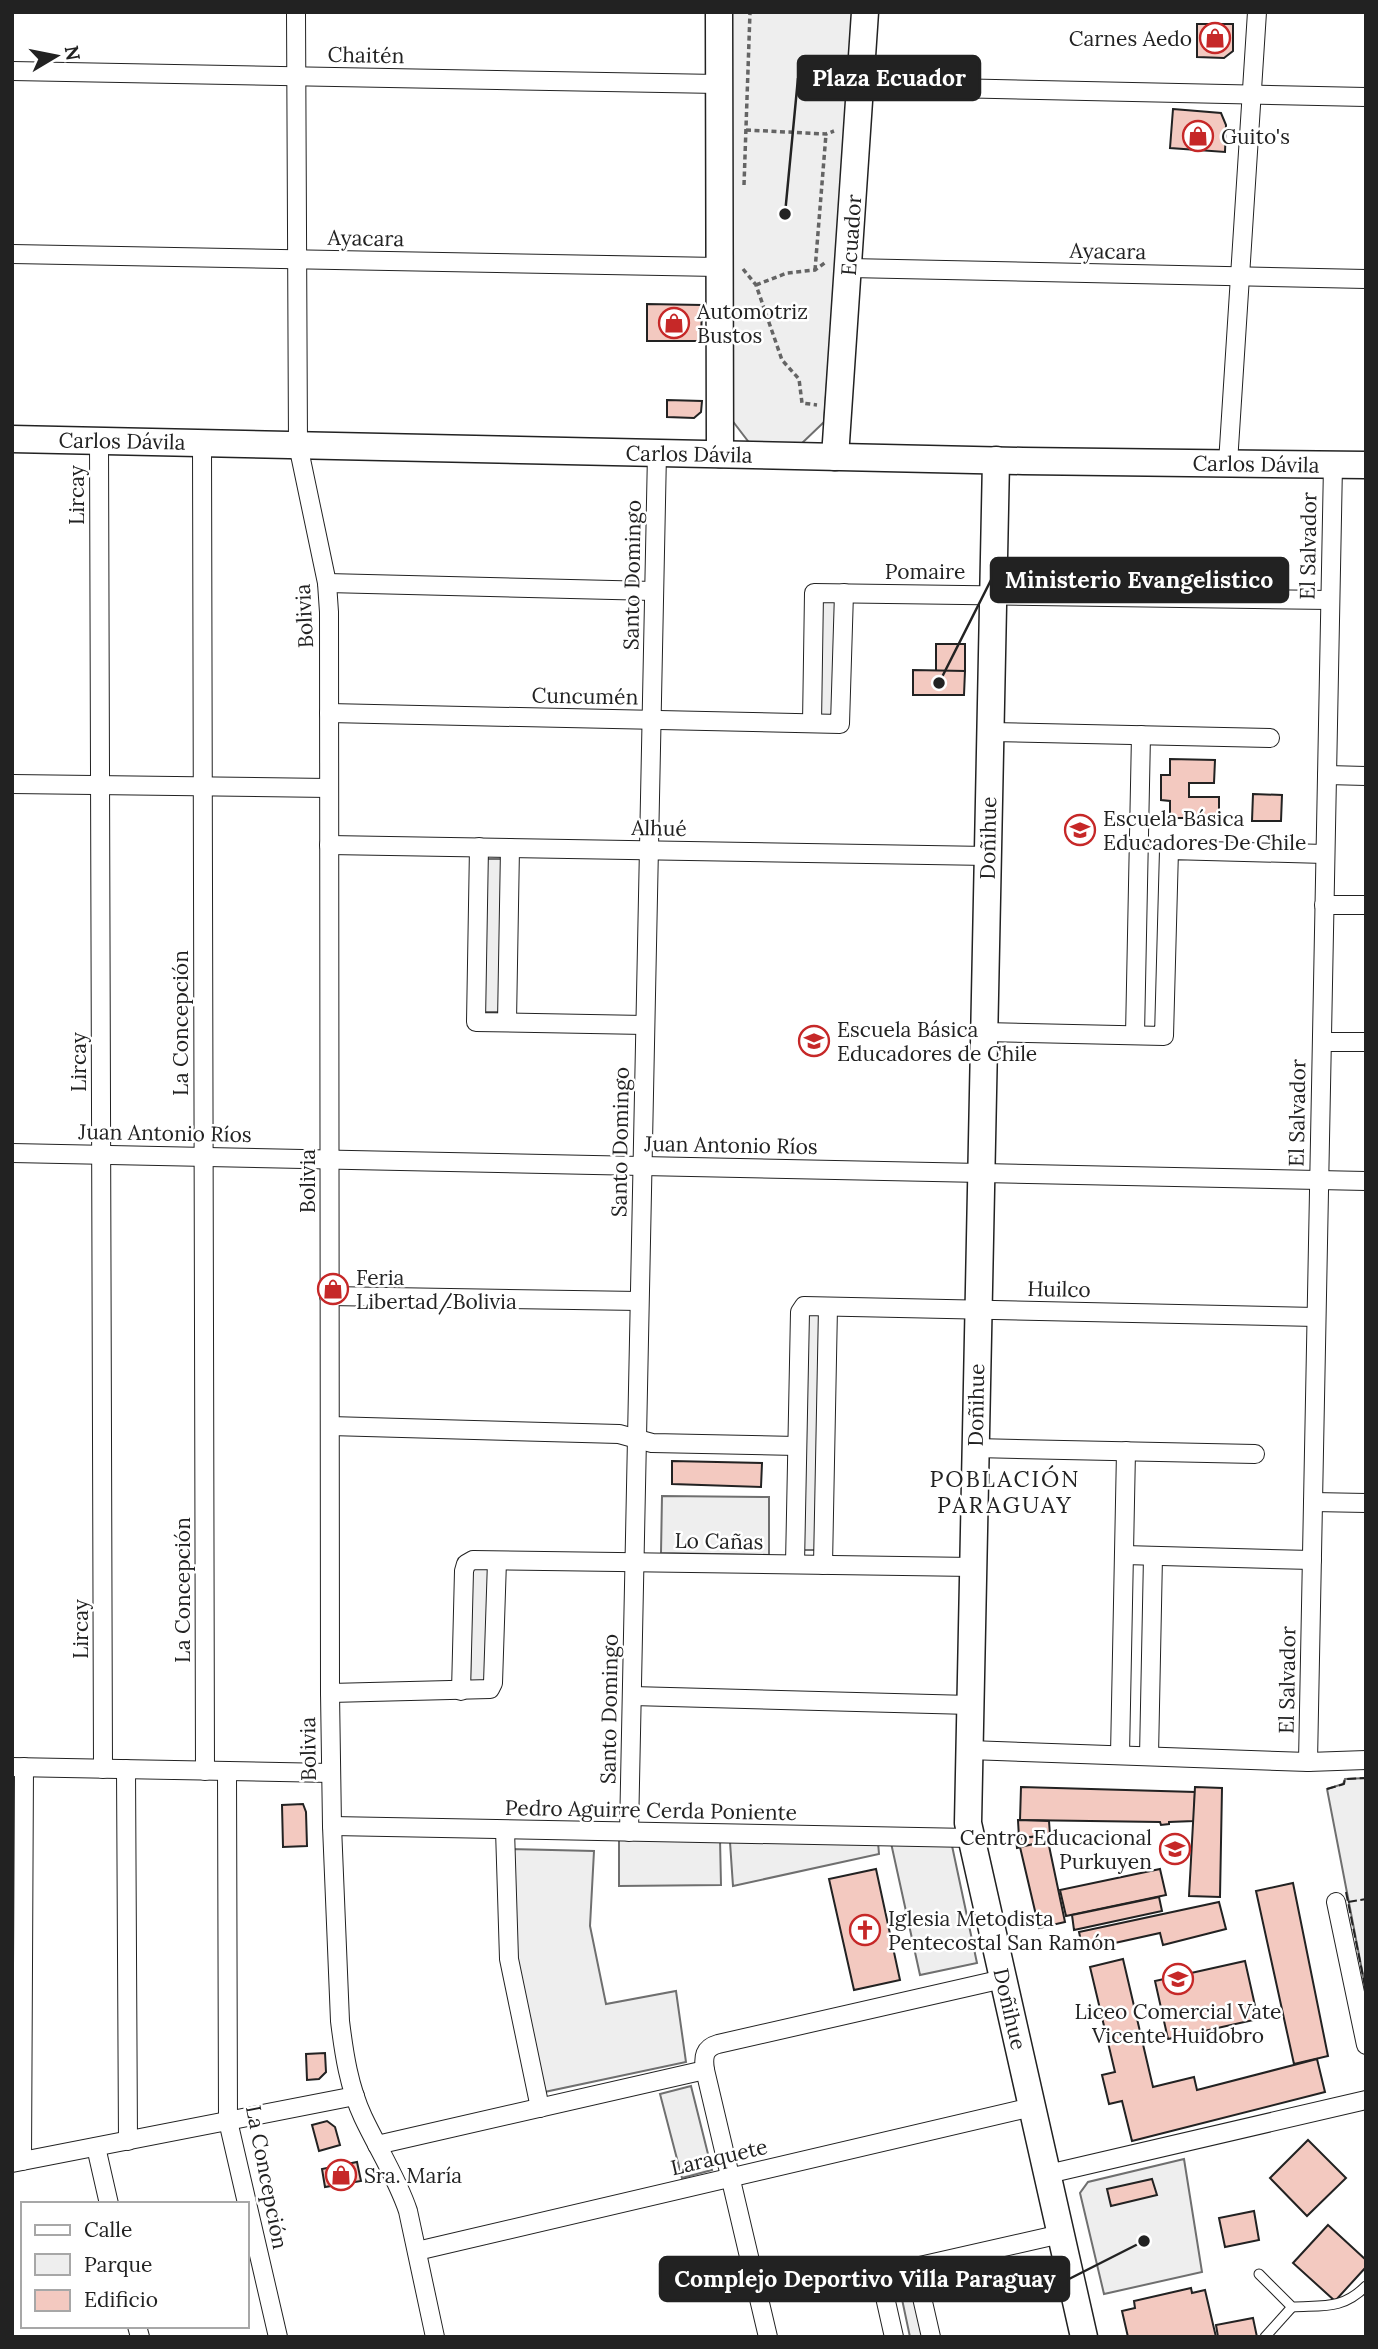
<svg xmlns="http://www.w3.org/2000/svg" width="1378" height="2349" viewBox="0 0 1378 2349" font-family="Lora,serif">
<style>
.green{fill:#eee;stroke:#6f6f6f;stroke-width:2}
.building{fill:#f3c9c0;stroke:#222;stroke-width:2}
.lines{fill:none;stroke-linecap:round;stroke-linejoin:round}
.lane-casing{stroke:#222;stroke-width:11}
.street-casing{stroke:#222;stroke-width:20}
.secondary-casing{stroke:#222;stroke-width:29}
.path{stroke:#646464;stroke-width:3.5;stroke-dasharray:5 3.5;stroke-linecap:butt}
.lane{stroke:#fff;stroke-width:9}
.street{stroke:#fff;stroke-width:18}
.secondary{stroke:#fff;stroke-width:26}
.fence{stroke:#222;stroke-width:2;stroke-dasharray:9 3.5;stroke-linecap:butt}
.labels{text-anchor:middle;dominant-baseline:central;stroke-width:5;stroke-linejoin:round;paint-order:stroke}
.poi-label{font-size:21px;fill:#222;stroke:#fff;text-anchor:start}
.street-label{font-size:21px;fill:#222;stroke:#fff}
.neighbourhood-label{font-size:23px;letter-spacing:2px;fill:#222;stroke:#fff}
.leader{fill:none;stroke:#222;stroke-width:2.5}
.callout-dot{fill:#222;stroke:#fff;stroke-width:2.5}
.callout{fill:#222;stroke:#222;stroke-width:2.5}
.callout-label{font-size:23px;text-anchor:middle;font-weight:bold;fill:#fff}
</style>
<rect width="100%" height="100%" fill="#fff"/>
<!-- green -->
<g class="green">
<polygon points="731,12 855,12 824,422 799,446 751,445 728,415"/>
<polygon points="818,598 838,599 836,718 816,718"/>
<polygon points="483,859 504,859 502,1012 483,1012"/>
<polygon points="806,1312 824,1312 820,1550 800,1550"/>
<polygon points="662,1496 769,1497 769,1555 661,1553"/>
<polygon points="474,1566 486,1566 490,1571 489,1681 470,1682 472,1571"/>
<polygon points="1366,1778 1366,1991 1327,1789 1343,1784 1345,1779"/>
<polygon points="619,1838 720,1839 721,1885 619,1886"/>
<polygon points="951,1841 977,1963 920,1975 891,1843"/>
<polygon points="730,1842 878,1842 879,1854 733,1886"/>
<polygon points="509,1849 594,1851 590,1926 606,2004 676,1991 686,2062 535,2094 507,1960"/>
<polygon points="691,2086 712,2170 682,2178 660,2094"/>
<polygon points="1184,2159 1202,2272 1104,2294 1080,2193 1088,2182"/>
<polygon points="905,2277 913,2280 927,2337 910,2337 899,2285"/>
</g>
<!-- building -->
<g class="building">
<polygon points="1197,24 1233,24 1233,51 1224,58 1197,57"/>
<polygon points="1173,109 1221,113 1226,125 1225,152 1170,148"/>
<polygon points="647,304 702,305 701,341 647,341"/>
<polygon points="667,400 702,401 701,412 694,418 667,417"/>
<rect x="936" y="644" width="29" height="27"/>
<polygon points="913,670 965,671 964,695 913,695"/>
<polygon points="1170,759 1215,760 1214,783 1189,783 1189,797 1219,797 1219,818 1170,818 1170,801 1161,800 1161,775 1170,775"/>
<polygon points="1253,794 1282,795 1281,821 1252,821"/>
<polygon points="672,1461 762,1463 761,1487 672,1484"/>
<polygon points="1021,1787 1195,1792 1194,1821 1169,1822 1169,1824 1161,1825 1160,1822 1020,1820"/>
<polygon points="1195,1787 1222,1788 1220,1897 1189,1896"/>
<polygon points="303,1804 306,1812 307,1846 283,1847 282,1805"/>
<polygon points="1018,1820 1049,1821 1050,1835 1019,1838"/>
<polygon points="1047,1835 1048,1841 1017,1848 1016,1839"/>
<polygon points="1048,1841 1065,1922 1039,1928 1020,1847"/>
<polygon points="876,1869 900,1980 854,1990 829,1879"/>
<polygon points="1160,1869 1166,1895 1066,1916 1060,1890"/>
<polygon points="1293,1883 1328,2056 1294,2064 1256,1891"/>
<polygon points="1159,1897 1162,1911 1074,1930 1072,1915"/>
<polygon points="1219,1902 1226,1929 1163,1945 1160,1933 1083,1950 1079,1932"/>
<polygon points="1123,1959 1153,2087 1194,2077 1197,2090 1317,2059 1325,2092 1132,2141 1122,2101 1109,2104 1102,2075 1115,2072 1090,1967"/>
<polygon points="1245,1961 1258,2019 1168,2039 1155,1981"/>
<polygon points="325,2053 326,2072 319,2079 307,2080 306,2054"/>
<polygon points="327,2121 335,2127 340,2145 319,2151 312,2125"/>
<polygon points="1308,2140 1346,2178 1307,2216 1270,2178"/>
<polygon points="357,2162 361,2181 325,2187 322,2169"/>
<polygon points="1152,2179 1157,2195 1111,2206 1107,2189"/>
<polygon points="1254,2211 1259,2240 1225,2247 1219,2218"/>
<polygon points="1328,2225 1366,2260 1366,2267 1335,2301 1293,2263"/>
<polygon points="1191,2288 1192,2293 1205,2290 1216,2337 1128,2337 1122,2311 1135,2308 1134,2301"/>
<polygon points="1253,2318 1257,2337 1218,2337 1216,2325"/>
</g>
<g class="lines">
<!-- lane casing -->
<g class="lane-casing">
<g id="lane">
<path d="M1259 2274 1292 2307C1323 2305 1342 2310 1366 2286"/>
<polyline points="1265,2337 1292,2307"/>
</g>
</g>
<!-- street casing -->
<g class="street-casing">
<g id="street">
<path d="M296 12 298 445 327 583 329 612 330 1693 332 1826 340 2021C344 2054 349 2087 363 2117 378 2149 397 2178 408 2211L435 2337"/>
<polyline points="12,71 718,84"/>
<polyline points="859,86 1366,97"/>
<polyline points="12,254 718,267"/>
<polyline points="849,268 1366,279"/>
<polyline points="99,440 103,1769"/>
<polyline points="202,442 205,1771"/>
<polyline points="1228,463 1257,12"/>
<polyline points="327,583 654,591"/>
<polyline points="329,713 840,724 844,593"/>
<polyline points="812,723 814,593 1330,600"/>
<polyline points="990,732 1270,738"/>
<polyline points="1327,775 1366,776"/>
<polyline points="12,784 329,788"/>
<polyline points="329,845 988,856"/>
<polyline points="479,847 476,1022 645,1025"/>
<polyline points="1324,905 1366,905"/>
<polyline points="507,1022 510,848"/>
<polyline points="984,1032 1164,1036 1169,850 1325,854"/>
<polyline points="1135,1035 1141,735"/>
<polyline points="1322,1042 1366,1042"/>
<polyline points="12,1153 1366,1181"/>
<polyline points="329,1296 639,1301"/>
<polyline points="330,1426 619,1434 652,1443 797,1446"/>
<polyline points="975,1448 1255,1454"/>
<polyline points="1313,1502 1366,1503"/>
<polyline points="1124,1555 1312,1560"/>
<polyline points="795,1564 800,1312 804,1306 1316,1317"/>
<polyline points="823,1565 828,1307"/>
<polyline points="461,1691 464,1571 466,1564 473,1560 973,1567"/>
<polyline points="330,1693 490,1689 493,1683 497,1561"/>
<polyline points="632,1696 970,1705"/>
<polyline points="969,1750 1308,1762 1366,1760"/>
<polyline points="1120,1755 1126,1451"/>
<polyline points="1149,1756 1153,1556"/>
<polyline points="1308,1762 1333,465"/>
<polyline points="12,1767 331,1773"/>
<polyline points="126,1769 128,2141"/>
<polyline points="227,1771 228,2121 278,2337"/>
<polyline points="332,1826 970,1838"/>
<polyline points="505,1830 509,1959 540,2108"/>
<polyline points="629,1832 657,453"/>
<polyline points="1336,1902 1366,2045"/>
<polyline points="377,2145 705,2070"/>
<polyline points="96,2147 109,2204"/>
<polyline points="22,2161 24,1767"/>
<polyline points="12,2163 355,2096"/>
<polyline points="1048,2174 1366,2100"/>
<polyline points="417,2251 1032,2107"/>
<polyline points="915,2267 931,2337"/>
<polyline points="137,2326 140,2337"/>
<path d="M768 2337 705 2070C703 2057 704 2048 718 2044L1003 1979"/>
<polyline points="894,2337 880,2275 1061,2234"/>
</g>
</g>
<!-- secondary casing -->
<g class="secondary-casing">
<g id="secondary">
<polyline points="719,12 720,454"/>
<polyline points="12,439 1023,461 1366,465"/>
<polyline points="835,457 865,12"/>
<polyline points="996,460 968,1823 1084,2337"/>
</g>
</g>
<!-- path -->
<g class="path">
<polyline points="746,130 826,134 834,131"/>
<polyline points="744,185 750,12"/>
<polyline points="743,269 756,285 782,360 799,379 802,403 817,405"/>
<polyline points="815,270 826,134"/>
<polyline points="756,285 787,273 815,270 826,262"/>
</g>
<!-- lane -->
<use href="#lane" class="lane"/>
<!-- street -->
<use href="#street" class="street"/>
<!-- secondary -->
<use href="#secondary" class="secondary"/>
<!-- fence -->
<g class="fence">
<polyline points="1327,1789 1344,1784 1345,1779 1366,1778"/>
<polyline points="1346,1892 1366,1991"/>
<polyline points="1348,1902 1366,1899"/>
</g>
</g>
<!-- icons -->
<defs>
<g id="shop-ring" transform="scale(1.575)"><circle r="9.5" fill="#fff" stroke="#c62828" stroke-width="1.5"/><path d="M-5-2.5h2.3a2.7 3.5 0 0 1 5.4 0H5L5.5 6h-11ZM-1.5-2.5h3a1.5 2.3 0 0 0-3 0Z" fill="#c62828"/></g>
<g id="school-ring" transform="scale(1.575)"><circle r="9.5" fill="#fff" stroke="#c62828" stroke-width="1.5"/><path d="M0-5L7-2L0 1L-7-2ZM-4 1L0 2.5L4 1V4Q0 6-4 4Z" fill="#c62828"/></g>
<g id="church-ring" transform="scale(1.575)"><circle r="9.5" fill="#fff" stroke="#c62828" stroke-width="1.5"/><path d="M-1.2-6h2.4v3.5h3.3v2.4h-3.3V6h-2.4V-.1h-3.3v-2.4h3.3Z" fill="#c62828"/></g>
</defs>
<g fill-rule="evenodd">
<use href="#shop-ring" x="1215" y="38"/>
<use href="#shop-ring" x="1198" y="136"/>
<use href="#shop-ring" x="674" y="323"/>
<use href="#school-ring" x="1080" y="830"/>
<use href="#school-ring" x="814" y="1041"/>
<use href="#shop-ring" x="333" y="1289"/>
<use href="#school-ring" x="1175" y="1849"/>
<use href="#church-ring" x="865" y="1930"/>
<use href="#school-ring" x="1178" y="1979"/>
<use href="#shop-ring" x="341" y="2175"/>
</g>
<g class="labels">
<!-- poi labels -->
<g class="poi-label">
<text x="1192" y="38" text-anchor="end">Carnes Aedo</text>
<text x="1221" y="136">Guito's</text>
<text x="697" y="311">Automotriz<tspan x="697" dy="24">Bustos</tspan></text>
<text x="1103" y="818">Escuela Básica<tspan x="1103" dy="24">Educadores De Chile</tspan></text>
<text x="837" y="1029">Escuela Básica<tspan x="837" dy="24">Educadores de Chile</tspan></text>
<text x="356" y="1277">Feria<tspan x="356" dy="24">Libertad/Bolivia</tspan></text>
<text x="1152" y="1837" text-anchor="end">Centro Educacional<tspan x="1152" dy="24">Purkuyen</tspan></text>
<text x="888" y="1918">Iglesia Metodista<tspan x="888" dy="24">Pentecostal San Ramón</tspan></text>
<text x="1178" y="2011" text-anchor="middle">Liceo Comercial Vate<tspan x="1178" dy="24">Vicente Huidobro</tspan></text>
<text x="364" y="2175">Sra. María</text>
</g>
<!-- street labels -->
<g class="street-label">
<text transform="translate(366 55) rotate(1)">Chaitén</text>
<text transform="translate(851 235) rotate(-86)">Ecuador</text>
<text transform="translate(366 238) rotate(1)">Ayacara</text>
<text transform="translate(1108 251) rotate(1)">Ayacara</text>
<text transform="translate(122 441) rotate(1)">Carlos Dávila</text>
<text transform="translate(689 454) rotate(1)">Carlos Dávila</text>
<text transform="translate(1256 464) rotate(1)">Carlos Dávila</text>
<text transform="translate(76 495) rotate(-90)">Lircay</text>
<text transform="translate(1308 546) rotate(-89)">El Salvador</text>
<text x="925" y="571">Pomaire</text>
<text transform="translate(632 575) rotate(-89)">Santo Domingo</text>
<text transform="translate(304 616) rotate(-93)">Bolivia</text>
<text transform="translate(585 696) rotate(1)">Cuncumén</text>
<text transform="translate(659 828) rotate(1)">Alhué</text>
<text transform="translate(988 838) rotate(-89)">Doñihue</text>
<text transform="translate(180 1023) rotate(-90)">La Concepción</text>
<text transform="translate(78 1062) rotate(-90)">Lircay</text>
<text transform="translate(1297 1113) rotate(-89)">El Salvador</text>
<text transform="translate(165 1133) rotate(1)">Juan Antonio Ríos</text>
<text transform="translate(620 1142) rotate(-89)">Santo Domingo</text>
<text transform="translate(731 1145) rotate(1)">Juan Antonio Ríos</text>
<text transform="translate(307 1181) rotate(-90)">Bolivia</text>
<text transform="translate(1059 1289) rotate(1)">Huilco</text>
<text transform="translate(976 1405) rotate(-89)">Doñihue</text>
<text transform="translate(719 1541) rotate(1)">Lo Cañas</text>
<text transform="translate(182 1590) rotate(-90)">La Concepción</text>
<text transform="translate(80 1629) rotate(-90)">Lircay</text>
<text transform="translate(1287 1680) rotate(-89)">El Salvador</text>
<text transform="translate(609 1709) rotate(-89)">Santo Domingo</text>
<text transform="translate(308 1749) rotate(-91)">Bolivia</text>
<text transform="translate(651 1810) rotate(1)">Pedro Aguirre Cerda Poniente</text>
<text transform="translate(1010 2009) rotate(77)">Doñihue</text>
<text transform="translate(719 2157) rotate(-13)">Laraquete</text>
<text transform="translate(267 2177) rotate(79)">La Concepción</text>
</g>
<!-- neighbourhood labels -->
<g class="neighbourhood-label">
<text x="1005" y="1478">POBLACIÓN<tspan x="1005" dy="26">PARAGUAY</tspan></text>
</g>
</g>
<!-- callouts -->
<path class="leader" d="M785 214L798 78M939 683L991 580M1144 2241L1069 2279"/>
<g class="callout-dot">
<circle cx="785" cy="214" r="7"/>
<circle cx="939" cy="683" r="7"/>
<circle cx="1144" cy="2241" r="7"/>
</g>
<g class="callout">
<rect x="798" y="56" width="182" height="44" rx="7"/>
<rect x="991" y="558" width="297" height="44" rx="7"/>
<rect x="660" y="2257" width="409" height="44" rx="7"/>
</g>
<g class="callout-label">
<text x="889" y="86">Plaza Ecuador</text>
<text x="1139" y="588">Ministerio Evangelistico</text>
<text x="865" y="2287">Complejo Deportivo Villa Paraguay</text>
</g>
<!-- border -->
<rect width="1378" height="2349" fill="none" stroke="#222222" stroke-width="28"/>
<!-- legend -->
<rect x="21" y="2202" width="228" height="126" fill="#ffffff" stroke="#a7a7a7" stroke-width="2"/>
<rect x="35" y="2225" width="35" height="10" fill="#ffffff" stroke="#a7a7a7" stroke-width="2"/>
<text x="84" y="2237" font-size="21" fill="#222222">Calle</text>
<rect x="35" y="2254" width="35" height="21" fill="#eeeeee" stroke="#a7a7a7" stroke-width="2"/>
<text x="84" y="2272" font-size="21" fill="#222222">Parque</text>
<rect x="35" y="2290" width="35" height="21" fill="#f3c9c0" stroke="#a7a7a7" stroke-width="2"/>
<text x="84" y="2307" font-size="21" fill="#222222">Edificio</text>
<!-- north arrow -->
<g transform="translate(56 56) rotate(80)" stroke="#ffffff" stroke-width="5" paint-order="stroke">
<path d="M0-5L12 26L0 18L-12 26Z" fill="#222222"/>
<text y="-10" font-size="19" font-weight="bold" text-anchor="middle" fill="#222222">N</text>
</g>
</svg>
